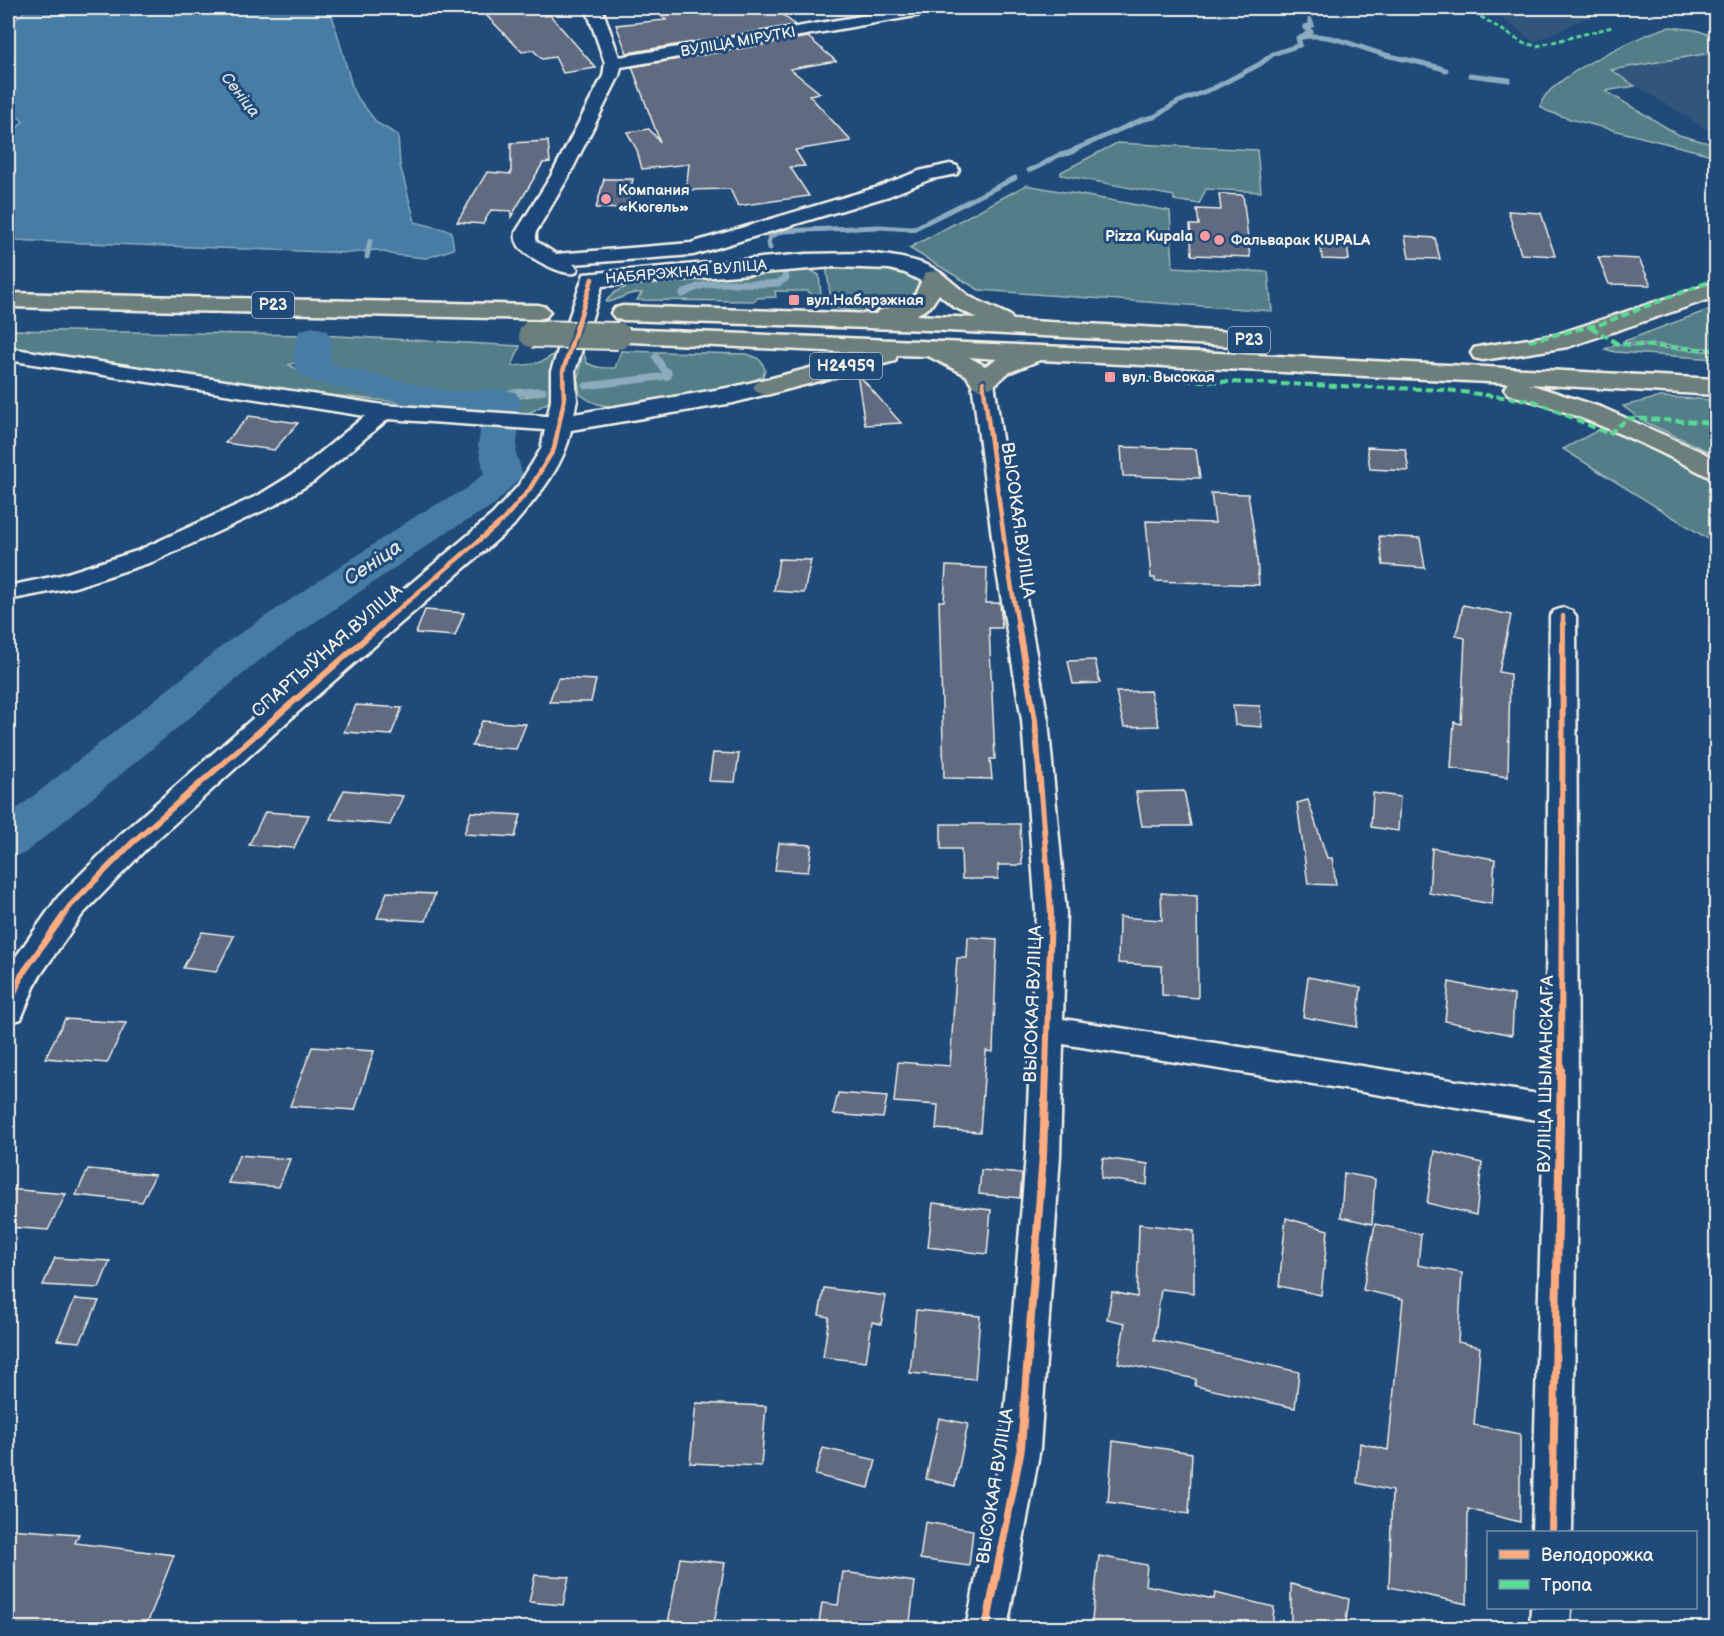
<svg xmlns="http://www.w3.org/2000/svg" width="1724" height="1636" viewBox="0 0 1724 1636" font-family="'Balsamiq Sans',sans-serif">
<style>
.built{fill:#32547c}
.green{fill:#527e87;stroke:#a3b8b8;stroke-width:1.5}
.water{fill:#477da4;stroke:#8cabbf;stroke-width:1.5}
.lines{fill:none;stroke-linecap:round;stroke-linejoin:round}
.stream-far1{stroke:#8cabbf;stroke-width:5}
.stream{stroke:#8cabbf;stroke-width:7}
.river{fill:#477da4;fill-rule:evenodd}
.building{fill:#606b81;stroke:#f4f1e8;stroke-width:1.5}
.street-casing{stroke:#f4f1e8;stroke-width:5}
.secondary-casing{stroke:#f4f1e8;stroke-width:5}
.highway-casing{stroke:#f4f1e8;stroke-width:5}
.street{fill:#1f4a7a;fill-rule:evenodd}
.secondary{fill:#1f4a7a;fill-rule:evenodd}
.highway{fill:#6c7f7c;fill-rule:evenodd}
.highway-bridge-casing{stroke:#f4f1e8;stroke-width:30;stroke-linecap:butt}
.highway-bridge{stroke:#6c7f7c;stroke-width:26}
.quiet-far1{stroke:#5adb95;stroke-width:3;stroke-dasharray:5 3;stroke-linecap:butt}
.quiet{stroke:#5adb95;stroke-width:4;stroke-dasharray:8 4;stroke-linecap:butt}
.cycleway-far2-casing{stroke:#1f4a7a;stroke-width:8}
.cycleway-far1-casing{stroke:#1f4a7a;stroke-width:10}
.cycleway-casing{stroke:#1f4a7a;stroke-width:11}
.cycleway-far2{stroke:#ffac80;stroke-width:4.5}
.cycleway-far1{stroke:#ffac80;stroke-width:6}
.cycleway{stroke:#ffac80;stroke-width:8}
.poi-dot{fill:#ff9aa2;stroke:#1f4a7a;stroke-width:2}
.labels{text-anchor:middle;dominant-baseline:central;stroke-width:6;stroke-linejoin:round;paint-order:stroke}
.far-street-label{font-size:15px;fill:#f4f1e8;stroke:#1f4a7a}
.far-poi-label{font-size:15px;font-weight:bold;fill:#f4f1e8;stroke:#1f4a7a;text-anchor:start}
.far-water-label{font-size:16px;font-style:italic;fill:#dae0de;stroke:#1f4a7a}
.shield{fill:#1f4a7a;stroke:#b4bfc7;stroke-width:1.5}
.shield-label{font-size:16px;font-weight:bold;fill:#f4f1e8}
.street-label{font-size:18px;fill:#f4f1e8;stroke:#1f4a7a}
.water-label{font-size:20px;font-style:italic;fill:#dae0de;stroke:#1f4a7a}
</style>
<rect width="100%" height="100%" fill="#1f4a7a"/>
<filter id="ink" filterUnits="userSpaceOnUse"><feTurbulence type="fractalNoise" baseFrequency=".0167" numOctaves="2"/><feDisplacementMap in="SourceGraphic" scale="12" xChannelSelector="R" yChannelSelector="G"/><feConvolveMatrix kernelMatrix="1 2 1 2 8 2 1 2 1" color-interpolation-filters="sRGB"/></filter>
<g filter="url(#ink)">
<!-- built -->
<g class="built">
<polygon points="1488,8 1614,8 1579,21 1534,42"/>
<polygon points="1716,52 1716,135 1610,70"/>
</g>
<!-- green -->
<g class="green">
<path d="M1671 27 1696 30 1716 37V52L1611 70 1635 86 1605 91 1679 135 1716 145V156L1570 119 1547 111 1541 107C1537 83 1648 30 1671 27Z"/>
<polygon points="1117,143 1257,150 1261,192 1206,189 1199,204 1174,200 1174,196 1061,175 1061,172"/>
<polygon points="1026,185 1170,211 1173,267 1268,272 1272,311 979,290 909,248"/>
<path d="M826 266C857 267 896 262 922 281L921 298 893 311 857 312 832 307Z"/>
<path d="M809 269 819 275 821 295 813 296 808 291H775L776 297 757 298 755 301 637 300 642 293C623 292 619 302 606 302 619 276 674 286 699 277Z"/>
<polygon points="1716,307 1716,349 1622,342"/>
<polygon points="8,330 305,335 305,359 289,365 317,378 445,406 482,405 483,411 263,388 8,348"/>
<path d="M319 335 520 346 512 366C530 365 548 364 559 348L555 399 527 414 509 413V403L513 399 543 394 540 388 479 393 452 399 396 385 319 362Z"/>
<polygon points="1616,344 1716,352 1716,359 1615,352 1605,349"/>
<path d="M583 351 587 363C595 368 605 368 615 368L621 351 746 354C757 357 762 359 765 370L763 376 745 385 621 407C604 406 593 405 580 394L578 379Z"/>
<polygon points="1660,397 1716,400 1716,455 1643,421 1623,406"/>
<polygon points="1602,428 1677,460 1716,483 1716,544 1563,449"/>
</g>
<!-- water -->
<polygon class="water" points="28,8 330,8 354,93 377,123 398,135 400,165 415,222 451,231 454,249 426,258 395,255 377,250 350,253 8,240 8,139 23,121 8,109 8,38 15,20"/>
<g class="lines">
<!-- stream-far1 -->
<g class="stream-far1">
<polyline points="1305,35 1311,32 1305,27 1312,25 1310,20"/>
<polyline points="1470,75 1509,80"/>
<path d="M1029 170C1042 167 1046 161 1057 156 1064 153 1069 155 1076 149L1141 120 1154 117 1178 102 1214 88 1260 64 1273 54 1300 45 1298 38C1328 30 1357 48 1386 55 1406 60 1426 63 1446 70"/>
<polyline points="770,248 768,243 770,237 782,231 879,227 913,229 1015,178"/>
<polyline points="367,257 370,241"/>
</g>
<!-- stream -->
<g class="stream">
<path d="M683 294C712 275 746 287 778 283L786 278 785 274"/>
<polyline points="586,386 668,376 668,372 664,370 656,357"/>
<polyline points="502,400 511,394 543,391"/>
</g>
<!-- river -->
<path class="river" d="M313 327 326 330 331 338V362L342 367 446 391 502 389 515 392 521 400 516 454 523 475 494 505 447 532 260 660 25 853 8 858V816L230 640 419 514 466 489 484 473 478 445 483 412 446 413 317 383C311 380 303 378 299 374 290 365 294 340 300 330Z"/>
</g>
<!-- building -->
<g class="building">
<polygon points="479,8 534,8 545,16 550,15 596,68 563,73 555,57 542,59 533,50 522,52"/>
<polygon points="654,8 775,8 795,25 627,53 616,25 666,20"/>
<polygon points="808,37 836,61 790,69 820,93 809,95 851,141 795,150 805,166 790,167 809,196 738,206 730,189 686,190 689,164 642,169 637,150 627,132 649,129 660,142 632,67"/>
<polygon points="548,141 550,162 543,163 511,217 511,211 491,210 483,224 457,222 487,172 511,174 511,143"/>
<polygon points="604,179 633,179 626,209 596,208"/>
<polygon points="1219,194 1243,195 1250,257 1192,255 1190,225 1199,225 1197,209 1221,210"/>
<polygon points="1508,211 1541,213 1555,256 1521,254"/>
<polygon points="1320,235 1346,236 1349,260 1322,259"/>
<polygon points="1405,236 1435,238 1440,259 1409,258"/>
<polygon points="1598,257 1639,259 1651,285 1609,284"/>
<polygon points="857,373 901,423 865,425"/>
<polygon points="249,416 298,423 274,450 225,443"/>
<polygon points="1121,447 1196,449 1200,478 1123,476"/>
<polygon points="1367,447 1405,449 1409,471 1370,469"/>
<polygon points="1211,493 1248,494 1256,546 1259,585 1155,581 1155,578 1151,578 1146,521 1215,523"/>
<polygon points="1379,536 1420,538 1425,568 1383,565"/>
<polygon points="779,559 811,560 804,593 774,591"/>
<polygon points="946,566 987,568 986,603 1000,603 1002,628 989,628 995,759 990,759 992,779 944,778 939,601 944,601"/>
<polygon points="1463,605 1511,615 1499,672 1510,674 1508,777 1451,768 1454,722 1461,724 1465,638 1456,636"/>
<polygon points="425,610 464,613 455,636 416,633"/>
<polygon points="1095,660 1100,683 1073,684 1068,661"/>
<polygon points="558,678 596,680 591,702 549,702"/>
<polygon points="1150,691 1159,726 1124,727 1116,692"/>
<polygon points="356,705 402,708 391,735 344,732"/>
<polygon points="1233,705 1260,706 1262,727 1235,725"/>
<polygon points="482,721 526,724 516,749 472,746"/>
<polygon points="713,753 739,754 735,782 709,781"/>
<polygon points="344,790 403,796 390,825 330,819"/>
<polygon points="1184,791 1191,826 1142,826 1136,792"/>
<polygon points="1373,793 1400,797 1398,831 1371,827"/>
<polygon points="1308,800 1327,858 1332,858 1336,885 1308,884 1297,803"/>
<polygon points="265,812 309,815 294,848 249,845"/>
<polygon points="471,812 521,815 515,837 464,834"/>
<polygon points="941,824 1020,824 1022,865 998,865 998,879 962,879 961,849 941,849"/>
<polygon points="779,843 812,845 808,872 775,870"/>
<polygon points="1432,848 1495,859 1492,904 1429,893"/>
<polygon points="387,892 435,894 426,921 377,918"/>
<polygon points="1161,893 1197,896 1198,998 1162,995 1162,966 1118,963 1119,917 1162,920"/>
<polygon points="202,932 234,936 216,972 183,968"/>
<polygon points="968,937 997,939 993,1052 986,1051 980,1132 936,1129 938,1105 894,1102 898,1062 950,1066 957,958 967,958"/>
<polygon points="1308,977 1361,987 1357,1027 1303,1017"/>
<polygon points="1449,982 1514,995 1512,1035 1445,1021"/>
<polygon points="65,1019 126,1023 107,1063 45,1058"/>
<polygon points="312,1047 374,1051 355,1110 290,1106"/>
<polygon points="838,1093 887,1097 883,1118 833,1114"/>
<polygon points="1435,1151 1482,1163 1476,1215 1427,1203"/>
<polygon points="239,1155 290,1159 279,1187 228,1183"/>
<polygon points="1103,1158 1148,1164 1147,1185 1101,1178"/>
<polygon points="88,1169 155,1175 142,1202 76,1195"/>
<polygon points="981,1170 1022,1174 1020,1198 979,1194"/>
<polygon points="1344,1173 1375,1179 1372,1224 1341,1217"/>
<polygon points="8,1189 66,1194 48,1230 8,1227"/>
<polygon points="933,1203 991,1210 987,1254 928,1247"/>
<polygon points="1286,1218 1328,1230 1321,1295 1279,1286"/>
<polygon points="1139,1224 1194,1230 1194,1293 1161,1289 1154,1340 1299,1372 1295,1408 1195,1386 1196,1379 1118,1363 1125,1323 1107,1319 1112,1292 1137,1297"/>
<polygon points="1375,1224 1421,1234 1418,1265 1462,1273 1458,1342 1480,1347 1474,1425 1520,1434 1520,1522 1468,1509 1467,1604 1389,1587 1392,1491 1357,1483 1360,1443 1388,1450 1403,1299 1363,1290"/>
<polygon points="55,1258 110,1261 99,1288 43,1285"/>
<polygon points="824,1288 886,1296 881,1324 872,1322 866,1362 823,1357 829,1317 819,1315"/>
<polygon points="75,1299 99,1301 80,1342 57,1340"/>
<polygon points="916,1310 980,1316 975,1379 910,1373"/>
<polygon points="696,1403 766,1406 761,1466 690,1463"/>
<polygon points="939,1418 968,1424 955,1486 926,1479"/>
<polygon points="1113,1441 1192,1453 1189,1514 1108,1502"/>
<polygon points="823,1448 876,1460 869,1488 815,1475"/>
<polygon points="925,1522 973,1530 969,1566 920,1559"/>
<polygon points="8,1529 79,1534 75,1543 174,1555 145,1629 8,1629"/>
<polygon points="1099,1556 1147,1565 1145,1585 1214,1599 1215,1593 1274,1607 1272,1629 1091,1629"/>
<polygon points="680,1558 725,1563 713,1629 667,1629"/>
<polygon points="843,1572 915,1582 909,1629 818,1629 822,1603 838,1605"/>
<polygon points="535,1575 569,1577 563,1605 529,1602"/>
<polygon points="1291,1584 1349,1599 1345,1629 1304,1629 1291,1624"/>
</g>
<g class="lines">
<!-- street casing -->
<g class="street-casing">
<g id="street">
<path d="M586 8H602L619 57 908 8H941L933 13 621 67 619 76 569 176 536 232V241L556 254 691 243 875 188 919 171 950 164 957 166 959 170 957 174 931 179 889 196 693 255 573 264 578 269 575 273C563 276 526 257 519 246 516 241 515 238 516 232L551 176 603 76 605 63Z"/>
<polygon points="8,348 383,405 560,417 568,419 571,424 568,429 560,431 388,419 314,481 275,505 155,561 75,587 8,600 8,586 61,575 137,551 259,495 298,471 365,416 8,360"/>
<polygon points="983,375 991,377 994,382 1019,560 1048,720 1066,913 1063,1019 1545,1095 1550,616 1554,611 1563,608 1572,611 1576,616 1578,1111 1572,1532 1532,1532 1544,1121 1063,1044 1060,1155 1040,1448 1007,1628 966,1628 1002,1448 1026,1155 1036,913 1022,720 995,560 972,382 975,377"/>
<polygon points="1531,1608 1571,1608 1570,1628 1530,1628"/>
</g>
</g>
<!-- secondary casing -->
<g class="secondary-casing">
<path id="secondary" d="M863 253C885 255 931 259 945 278L941 283 933 285 925 283 905 273 889 269 834 267 602 286 575 371 577 400 574 414 733 387 766 379 775 382 779 387 775 392 733 403 571 430C564 467 537 497 513 526L298 712 144 851 82 915 37 980 21 1019 8 1023V968L58 897 120 835 276 698 493 514 518 486 541 449 551 400V371L584 274 806 254Z"/>
</g>
<!-- highway casing -->
<g class="highway-casing">
<g id="highway">
<path d="M933 271 941 273 970 297 1009 315 1013 320 1233 332 1242 334 1245 339 1242 344 1233 346 928 330 623 320 615 318 611 313 615 308 623 306 876 314 878 311 909 301 915 295 925 273ZM939 294 954 307 977 318 916 315 930 307Z"/>
<polygon points="1716,282 1716,297 1568,347 1483,360 1474,358 1471,353 1474,348 1483,346 1555,335"/>
<polygon points="8,293 538,305 546,307 550,312 546,317 538,319 8,307"/>
<path d="M618 329 1218 353 1716 379V395L1529 384 1603 408 1702 452 1716 460V478L1707 476C1643 442 1578 413 1508 394L1504 389 1509 383 1040 360 1008 373 992 387 983 390 974 387 966 375 928 356 897 355 895 361 766 395 757 392 753 387 757 382 867 353 609 341 606 336 609 331ZM969 357 997 359 985 366Z"/>
</g>
</g>
<!-- street -->
<use href="#street" class="street"/>
<!-- secondary -->
<use href="#secondary" class="secondary"/>
<!-- highway -->
<use href="#highway" class="highway"/>
<!-- highway-bridge casing -->
<g class="highway-bridge-casing">
<polyline id="highway-bridge" points="532,334 618,336"/>
</g>
<!-- highway-bridge -->
<use href="#highway-bridge" class="highway-bridge"/>
<!-- quiet-far1 -->
<polyline class="quiet-far1" points="1467,8 1523,43 1537,46 1612,27"/>
<!-- quiet -->
<g class="quiet">
<polyline points="1591,327 1618,344 1716,350"/>
<polyline points="1529,341 1601,324 1716,279"/>
<polyline points="1149,379 1446,390 1534,401 1609,434 1628,418 1716,423"/>
</g>
<!-- cycleway-far2 casing -->
<g class="cycleway-far2-casing">
<g id="cycleway-far2">
<polyline points="983,382 1007,560 1018,625"/>
<polyline points="380,625 503,520 529,490 554,449 564,400 563,371 592,279"/>
<polyline points="1563,625 1563,616"/>
</g>
</g>
<!-- cycleway-far1 casing -->
<g class="cycleway-far1-casing">
<g id="cycleway-far1">
<polyline points="1018,624 1035,720 1051,913 1046,1070"/>
<polyline points="8,1009 21,976 70,906 132,843 382,624"/>
<polyline points="1561,1070 1563,624"/>
</g>
</g>
<!-- cycleway casing -->
<g class="cycleway-casing">
<g id="cycleway">
<polyline points="1552,1532 1561,1069"/>
<polyline points="986,1628 1021,1448 1043,1155 1046,1069"/>
</g>
</g>
<!-- cycleway-far2 -->
<use href="#cycleway-far2" class="cycleway-far2"/>
<!-- cycleway-far1 -->
<use href="#cycleway-far1" class="cycleway-far1"/>
<!-- cycleway -->
<use href="#cycleway" class="cycleway"/>
</g>
</g>
<!-- markers -->
<g class="poi-dot">
<circle cx="606" cy="199" r="6"/>
<circle cx="1205" cy="236" r="6"/>
<circle cx="1219" cy="240" r="6"/>
<rect x="788" y="294" width="12" height="12" rx="3"/>
<rect x="1104" y="371" width="12" height="12" rx="3"/>
</g>
<g class="labels">
<!-- far-street labels -->
<g class="far-street-label">
<text transform="translate(738 42) rotate(-10)">ВУЛІЦА МІРУТКІ</text>
<text transform="translate(686 272) rotate(-5)">НАБЯРЭЖНАЯ ВУЛІЦА</text>
</g>
<!-- far-poi labels -->
<g class="far-poi-label">
<text x="618" y="190">Компания<tspan x="618" dy="17">«Кюгель»</tspan></text>
<text x="1193" y="236" text-anchor="end">Pizza Kupala</text>
<text x="1231" y="240">Фальварак KUPALA</text>
<text x="806" y="300">вул.Набярэжная</text>
<text x="1122" y="377">вул. Высокая</text>
</g>
<!-- far-water labels -->
<g class="far-water-label">
<text transform="translate(240 95) rotate(52)">Сеніца</text>
</g>
<!-- shield labels -->
<g class="shield">
<rect x="252" y="292" width="42" height="26" rx="4.5"/>
<rect x="1228" y="327" width="42" height="26" rx="4.5"/>
<rect x="810" y="353" width="72" height="26" rx="4.5"/>
</g>
<g class="shield-label">
<text x="273" y="305">Р23</text>
<text x="1249" y="340">Р23</text>
<text x="846" y="366">Н24959</text>
</g>
<!-- street labels -->
<g class="street-label">
<text transform="translate(1018 520) rotate(82)">ВЫСОКАЯ ВУЛІЦА</text>
<text transform="translate(327 651) rotate(-41)">СПАРТЫЎНАЯ ВУЛІЦА</text>
<text transform="translate(1033 1004) rotate(-88)">ВЫСОКАЯ ВУЛІЦА</text>
<text transform="translate(1546 1074) rotate(-89)">ВУЛІЦА ШЫМАНСКАГА</text>
<text transform="translate(995 1486) rotate(-81)">ВЫСОКАЯ ВУЛІЦА</text>
</g>
<!-- water labels -->
<g class="water-label">
<text transform="translate(373 563) rotate(-34)">Сеніца</text>
</g>
</g>
<!-- margin -->
<rect width="1724" height="1636" fill="none" stroke="#1f4a7a" stroke-width="30"/>
<rect x="15" y="15" width="1694" height="1606" fill="none" stroke="#f4f1e8" stroke-width="2" filter="url(#ink)"/>
<!-- legend -->
<rect x="1487" y="1531" width="210" height="78" fill="#1f4a7a" stroke="#748da6" stroke-width="1.5"/>
<rect x="1499" y="1550" width="30" height="9" fill="#ffac80" stroke="#748da6" stroke-width="1.5"/>
<text x="1541" y="1561" font-size="18" fill="#f4f1e8">Велодорожка</text>
<rect x="1499" y="1580" width="30" height="9" fill="#5adb95" stroke="#748da6" stroke-width="1.5"/>
<text x="1541" y="1591" font-size="18" fill="#f4f1e8">Тропа</text>
</svg>
